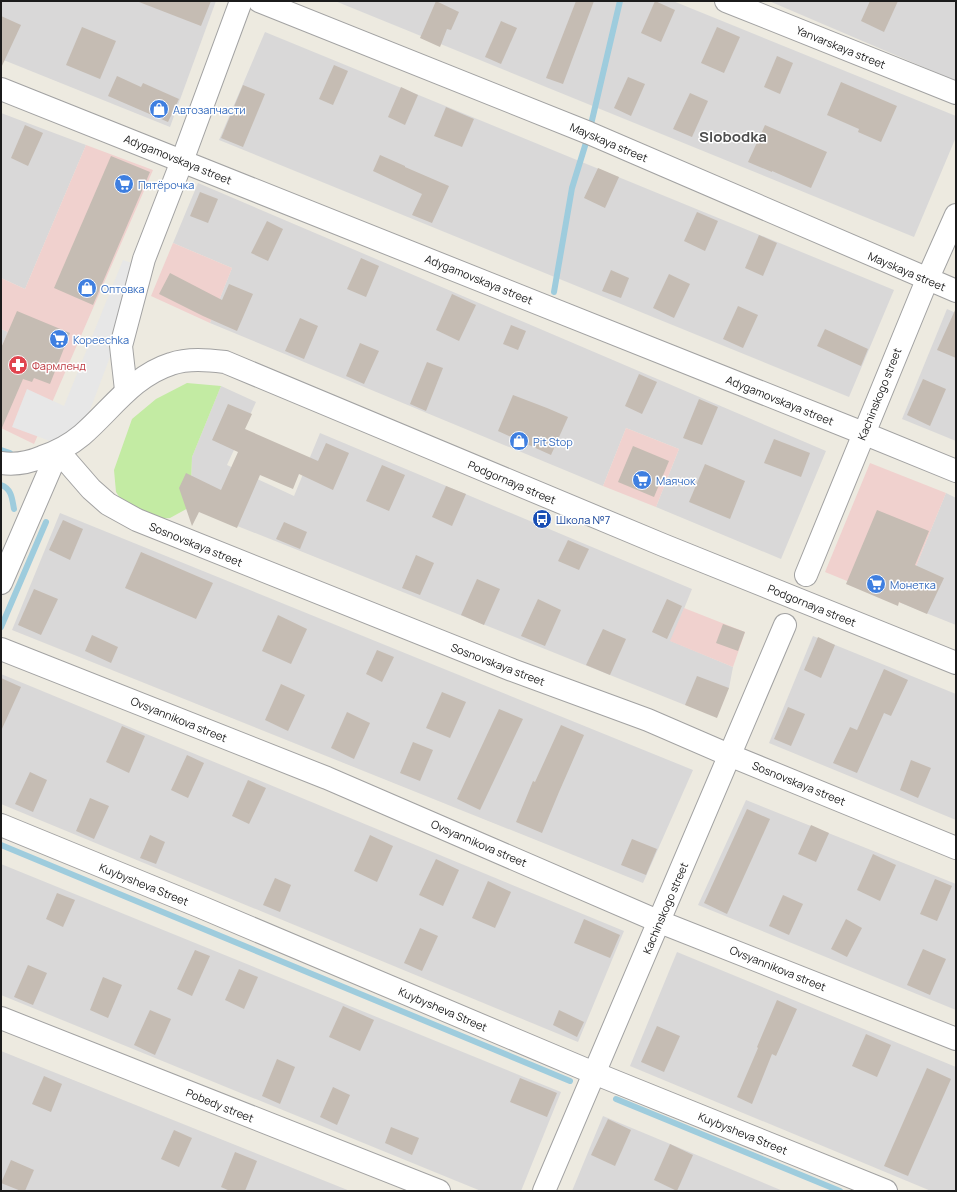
<svg xmlns="http://www.w3.org/2000/svg" width="957" height="1192" viewBox="0 0 957 1192" font-family="Manrope,sans-serif">
<style>
.residential{fill:#d9d8d8}
.commercial{fill:#f0d1ce}
.grass{fill:#c3eba3}
.parking{fill:#e7e7e7}
.lines{fill:none;stroke-linecap:round;stroke-linejoin:round}
.stream{stroke:#9eccdd;stroke-width:6}
.building{fill:#c5bcb3}
.minor-casing{stroke:#a2a2a2;stroke-width:24}
.minor{stroke:#fff;stroke-width:22}
.labels{text-anchor:middle;dominant-baseline:central;stroke-width:3;stroke-linejoin:round;paint-order:stroke}
.street-label{font-size:11px;fill:#1b1b1b;stroke:#fff}
.shop-label{font-size:11px;fill:#366cbe;stroke:#fff;text-anchor:start}
.health-label{font-size:11px;fill:#be3a42;stroke:#fff;text-anchor:start}
.transit-label{font-size:11px;fill:#164399;stroke:#fff;text-anchor:start}
.district-label{font-size:15px;font-weight:bold;fill:#4e4e4e;stroke:#fff}
</style>
<rect width="100%" height="100%" fill="#edeae0"/>
<!-- residential -->
<g class="residential">
<polygon points="1,1 216,1 170,127 1,59"/>
<polygon points="335,1 673,1 956,116 956,137 914,237"/>
<polygon points="769,1 956,1 956,81"/>
<polygon points="265,32 894,290 849,397 219,140"/>
<polygon points="1,113 86,145 25,289 1,278"/>
<polygon points="198,183 826,451 781,559 656,507 679,449 626,428 603,486 210,323 232,268 173,243"/>
<polygon points="947,309 956,313 956,441 902,419"/>
<polygon points="1,329 8,332 1,348"/>
<polygon points="221,386 256,402 227,465 294,496 320,433 692,589 671,641 733,667 729,688 685,705 190,507 192,457"/>
<polygon points="946,493 956,498 956,625 901,603"/>
<polygon points="60,513 693,770 643,883 12,630"/>
<polygon points="813,636 956,694 956,820 769,743"/>
<polygon points="1,674 624,931 578,1042 1,804"/>
<polygon points="746,800 956,884 956,1010 698,905"/>
<polygon points="1,864 561,1092 521,1191 481,1191 1,995"/>
<polygon points="677,952 956,1067 956,1191 931,1191 630,1066"/>
<polygon points="1,1051 350,1191 6,1191 1,1189"/>
<polygon points="603,1116 783,1191 572,1191"/>
</g>
<!-- commercial -->
<g class="commercial">
<polygon points="86,145 153,170 34,444 1,428 1,348 8,332 1,329 1,278 25,289"/>
<polygon points="173,243 232,268 210,323 151,296"/>
<polygon points="626,428 679,449 656,507 603,486"/>
<polygon points="870,463 946,493 901,603 825,572"/>
<polygon points="684,608 745,632 733,667 670,641"/>
</g>
<!-- grass -->
<polygon class="grass" points="187,383 221,386 192,457 190,507 170,518 151,519 126,507 116,492 114,470 132,419 156,399"/>
<!-- parking -->
<polygon class="parking" points="123,260 138,265 110,357 90,410 81,424 69,437 50,441 12,427 27,389 64,406"/>
<g class="lines">
<!-- stream -->
<g class="stream">
<polyline points="554,292 572,188 589,133 620,1"/>
<polyline points="1,450 10,453"/>
<path d="M1 485C12 489 12 499 14 509"/>
<polyline points="1,627 46,522"/>
<polyline points="1,845 570,1081"/>
<polyline points="616,1099 840,1191"/>
</g>
</g>
<!-- building -->
<g class="building">
<polygon points="139,1 211,1 201,26 139,2"/>
<polygon points="436,1 459,12 451,30 447,29 440,47 420,38"/>
<polygon points="576,1 594,1 563,84 546,78"/>
<polygon points="655,1 675,10 661,42 641,33"/>
<polygon points="870,1 898,1 884,32 861,21"/>
<polygon points="1,16 21,25 1,68"/>
<polygon points="501,21 517,28 501,64 485,57"/>
<polygon points="82,27 116,41 100,79 66,65"/>
<polygon points="717,27 740,37 724,73 701,63"/>
<polygon points="777,56 793,63 780,94 764,87"/>
<polygon points="334,65 348,71 333,105 319,99"/>
<polygon points="117,76 141,87 143,83 179,99 168,122 108,96"/>
<polygon points="628,77 645,84 631,116 614,108"/>
<polygon points="841,82 897,106 881,142 858,132 859,129 827,115"/>
<polygon points="243,85 265,94 243,147 221,138"/>
<polygon points="401,87 418,95 405,125 388,117"/>
<polygon points="690,93 708,101 692,137 673,129"/>
<polygon points="446,107 474,119 462,147 434,136"/>
<polygon points="25,125 43,133 28,166 11,158"/>
<polygon points="765,125 827,152 811,188 772,171 772,172 748,162"/>
<polygon points="380,155 405,166 405,167 449,186 432,223 412,215 422,194 373,171"/>
<polygon points="111,156 150,172 93,305 54,288"/>
<polygon points="598,168 619,177 605,208 584,198"/>
<polygon points="200,192 218,199 208,223 190,216"/>
<polygon points="697,212 718,221 705,251 684,241"/>
<polygon points="267,221 283,229 268,261 251,253"/>
<polygon points="759,235 777,243 763,276 745,268"/>
<polygon points="361,258 379,266 366,297 347,289"/>
<polygon points="611,270 629,278 621,298 602,291"/>
<polygon points="170,273 222,300 229,284 253,294 237,331 203,316 159,294"/>
<polygon points="669,274 690,284 674,318 653,308"/>
<polygon points="452,294 476,305 459,341 436,330"/>
<polygon points="738,306 758,315 743,348 723,339"/>
<polygon points="956,308 956,358 937,350"/>
<polygon points="17,311 70,333 50,384 34,378 32,382 23,379 1,430 1,348"/>
<polygon points="300,318 318,326 304,359 285,351"/>
<polygon points="511,325 526,331 518,350 503,344"/>
<polygon points="825,329 868,349 861,366 817,346"/>
<polygon points="360,343 379,351 364,384 346,376"/>
<polygon points="427,362 443,368 426,411 410,404"/>
<polygon points="639,374 657,382 642,414 625,406"/>
<polygon points="923,379 946,389 930,426 907,415"/>
<polygon points="513,395 547,408 568,417 551,455 498,431"/>
<polygon points="699,399 718,407 702,445 683,438"/>
<polygon points="228,404 252,414 245,429 318,461 326,443 349,453 333,490 299,474 293,489 260,475 237,528 199,512 192,526 179,488 186,473 221,490 238,452 212,440"/>
<polygon points="774,439 810,453 801,477 764,463"/>
<polygon points="633,446 669,461 654,497 618,482"/>
<polygon points="705,464 745,481 730,519 689,502"/>
<polygon points="382,465 405,475 389,511 366,501"/>
<polygon points="446,486 466,494 452,526 432,517"/>
<polygon points="877,510 929,531 915,565 944,578 927,614 899,602 898,606 846,584"/>
<polygon points="63,520 83,529 70,560 49,550"/>
<polygon points="284,522 307,532 300,549 276,539"/>
<polygon points="568,540 589,549 579,570 558,561"/>
<polygon points="141,552 213,583 196,619 125,588"/>
<polygon points="416,555 434,563 420,595 402,588"/>
<polygon points="477,579 500,589 484,625 461,615"/>
<polygon points="34,589 58,599 41,635 18,625"/>
<polygon points="538,599 561,610 545,646 521,636"/>
<polygon points="667,599 682,606 667,639 652,632"/>
<polygon points="278,615 307,629 291,664 262,651"/>
<polygon points="723,624 745,632 738,651 716,643"/>
<polygon points="603,629 626,639 610,675 586,665"/>
<polygon points="92,635 118,647 111,663 85,651"/>
<polygon points="818,637 835,645 821,678 804,670"/>
<polygon points="377,650 394,657 382,682 366,674"/>
<polygon points="884,669 908,680 891,716 884,713 857,773 833,763 850,727 857,730"/>
<polygon points="697,676 729,688 717,718 685,705"/>
<polygon points="1,678 21,687 1,731"/>
<polygon points="281,684 305,695 288,731 265,720"/>
<polygon points="442,692 466,702 450,738 426,728"/>
<polygon points="788,707 805,714 791,746 774,739"/>
<polygon points="499,709 523,719 480,810 457,799"/>
<polygon points="347,712 370,723 354,759 331,748"/>
<polygon points="561,725 584,735 559,792 542,833 516,822 533,781 535,782"/>
<polygon points="122,726 145,736 129,773 106,762"/>
<polygon points="413,742 433,750 420,781 400,773"/>
<polygon points="187,755 204,763 188,798 171,790"/>
<polygon points="911,760 931,768 918,798 900,790"/>
<polygon points="30,772 47,780 33,812 15,804"/>
<polygon points="248,780 266,788 249,824 232,816"/>
<polygon points="90,798 109,806 94,839 76,831"/>
<polygon points="747,809 770,819 727,914 704,903"/>
<polygon points="811,825 829,833 816,862 798,854"/>
<polygon points="150,835 165,842 156,864 140,858"/>
<polygon points="370,835 393,846 377,882 354,871"/>
<polygon points="632,839 657,849 646,875 621,865"/>
<polygon points="873,854 896,865 880,901 857,890"/>
<polygon points="436,859 459,870 443,906 419,895"/>
<polygon points="275,878 291,885 280,912 263,905"/>
<polygon points="935,879 952,886 937,921 920,914"/>
<polygon points="488,881 511,892 495,928 472,918"/>
<polygon points="57,893 75,900 63,927 46,919"/>
<polygon points="783,895 803,904 789,935 769,926"/>
<polygon points="584,919 620,935 610,958 574,943"/>
<polygon points="846,919 862,928 847,957 831,949"/>
<polygon points="420,928 438,936 422,971 404,963"/>
<polygon points="923,949 946,959 930,995 907,985"/>
<polygon points="195,950 210,956 192,996 177,989"/>
<polygon points="28,965 47,973 33,1005 14,997"/>
<polygon points="239,969 258,977 244,1009 225,1000"/>
<polygon points="103,977 122,985 108,1018 90,1010"/>
<polygon points="777,1000 797,1009 776,1056 772,1054 752,1104 737,1097 758,1048 757,1047"/>
<polygon points="343,1006 374,1020 360,1051 329,1037"/>
<polygon points="150,1010 171,1019 155,1055 134,1045"/>
<polygon points="559,1010 584,1022 577,1037 553,1025"/>
<polygon points="657,1026 680,1036 664,1072 641,1062"/>
<polygon points="866,1034 891,1045 877,1077 852,1066"/>
<polygon points="277,1059 295,1067 280,1104 262,1096"/>
<polygon points="927,1068 951,1079 908,1176 884,1166"/>
<polygon points="44,1076 62,1084 51,1112 32,1104"/>
<polygon points="520,1078 557,1093 547,1117 510,1102"/>
<polygon points="333,1087 350,1095 337,1125 320,1117"/>
<polygon points="608,1119 631,1130 615,1166 591,1155"/>
<polygon points="391,1127 419,1138 412,1155 385,1143"/>
<polygon points="174,1130 192,1138 179,1167 161,1159"/>
<polygon points="670,1144 693,1155 677,1191 654,1180"/>
<polygon points="235,1152 257,1161 245,1191 230,1191 221,1187"/>
<polygon points="11,1160 34,1170 25,1191 21,1191 1,1183"/>
</g>
<g class="lines">
<!-- minor casing -->
<g class="minor-casing">
<g id="minor">
<polyline points="259,1 589,133 956,291"/>
<polyline points="726,1 956,93"/>
<polyline points="1,89 863,433 956,471"/>
<polyline points="126,390 121,346 144,259 182,161 241,1"/>
<path d="M1 463C16 465 28 463 42 457 57 452 70 445 82 435 111 410 133 376 171 364 188 358 208 360 225 362L663 545 956 663"/>
<polyline points="806,575 927,280 956,215"/>
<polyline points="1,583 58,451 91,489 108,504 137,520 512,670 648,720 729,755 956,848"/>
<polyline points="1,649 327,778 660,922 956,1039"/>
<polyline points="1,825 201,907 594,1073 886,1191"/>
<polyline points="1,1018 439,1191"/>
<polyline points="544,1191 785,625"/>
</g>
</g>
<!-- minor -->
<use href="#minor" class="minor"/>
</g>
<!-- icons -->
<defs>
<g id="shop-disc" transform="scale(1)"><circle r="9.5" fill="#3f7fe0" stroke="#fff"/><path d="M-5-2.5h2.3a2.7 3.5 0 0 1 5.4 0H5L5.5 6h-11ZM-1.5-2.5h3a1.5 2.3 0 0 0-3 0Z" fill="#fff"/></g>
<g id="supermarket-disc" transform="scale(1)"><circle r="9.5" fill="#3f7fe0" stroke="#fff"/><path d="M-6-5.5h2.5l.6 2H6L4.5 2H-2.5L-4.4-4H-6ZM-1.5 3.2a1.3 1.3 0 1 0 .1 0ZM3 3.2a1.3 1.3 0 1 0 .1 0Z" fill="#fff"/></g>
<g id="pharmacy-disc" transform="scale(1)"><circle r="9.5" fill="#e0444e" stroke="#fff"/><path d="M-2-6h4v4h4v4h-4v4h-4v-4h-4v-4h4Z" fill="#fff"/></g>
<g id="bus-disc" transform="scale(1)"><circle r="9.5" fill="#1a4fb4" stroke="#fff"/><path d="M-5-6H5V4H4V6H2V4H-2V6H-4V4H-5ZM-3.5-4V0h7V-4ZM-3.5 1.2v1.5H-2V1.2ZM2 1.2v1.5H3.5V1.2Z" fill="#fff"/></g>
</defs>
<g fill-rule="evenodd">
<use href="#shop-disc" x="159" y="109"/>
<use href="#supermarket-disc" x="124" y="184"/>
<use href="#shop-disc" x="87" y="288"/>
<use href="#supermarket-disc" x="59" y="339"/>
<use href="#pharmacy-disc" x="18" y="365"/>
<use href="#shop-disc" x="519" y="441"/>
<use href="#supermarket-disc" x="642" y="480"/>
<use href="#bus-disc" x="542" y="519"/>
<use href="#supermarket-disc" x="876" y="584"/>
</g>
<g class="labels">
<!-- street labels -->
<g class="street-label">
<text transform="translate(841 47) rotate(22)">Yanvarskaya street</text>
<text transform="translate(609 142) rotate(23)">Mayskaya street</text>
<text transform="translate(178 159) rotate(22)">Adygamovskaya street</text>
<text transform="translate(907 271) rotate(23)">Mayskaya street</text>
<text transform="translate(479 279) rotate(22)">Adygamovskaya street</text>
<text transform="translate(879 394) rotate(-68)">Kachinskogo street</text>
<text transform="translate(780 400) rotate(22)">Adygamovskaya street</text>
<text transform="translate(512 482) rotate(23)">Podgornaya street</text>
<text transform="translate(196 544) rotate(22)">Sosnovskaya street</text>
<text transform="translate(812 605) rotate(22)">Podgornaya street</text>
<text transform="translate(498 664) rotate(21)">Sosnovskaya street</text>
<text transform="translate(179 719) rotate(22)">Ovsyannikova street</text>
<text transform="translate(799 783) rotate(22)">Sosnovskaya street</text>
<text transform="translate(479 843) rotate(23)">Ovsyannikova street</text>
<text transform="translate(144 884) rotate(22)">Kuybysheva Street</text>
<text transform="translate(665 908) rotate(-67)">Kachinskogo street</text>
<text transform="translate(778 968) rotate(22)">Ovsyannikova street</text>
<text transform="translate(443 1009) rotate(23)">Kuybysheva Street</text>
<text transform="translate(220 1105) rotate(22)">Pobedy street</text>
<text transform="translate(743 1133) rotate(22)">Kuybysheva Street</text>
</g>
<!-- shop labels -->
<g class="shop-label">
<text x="173" y="109">Автозапчасти</text>
<text x="138" y="184">Пятёрочка</text>
<text x="101" y="288">Оптовка</text>
<text x="73" y="339">Kopeechka</text>
<text x="533" y="441">Pit Stop</text>
<text x="656" y="480">Маячок</text>
<text x="890" y="584">Монетка</text>
</g>
<!-- health labels -->
<g class="health-label">
<text x="32" y="365">Фармленд</text>
</g>
<!-- transit labels -->
<g class="transit-label">
<text x="556" y="519">Школа №7</text>
</g>
<!-- district labels -->
<g class="district-label">
<text x="733" y="136">Slobodka</text>
</g>
</g>
<!-- border -->
<rect width="957" height="1192" fill="none" stroke="#1b1b1b" stroke-width="4"/>
</svg>
